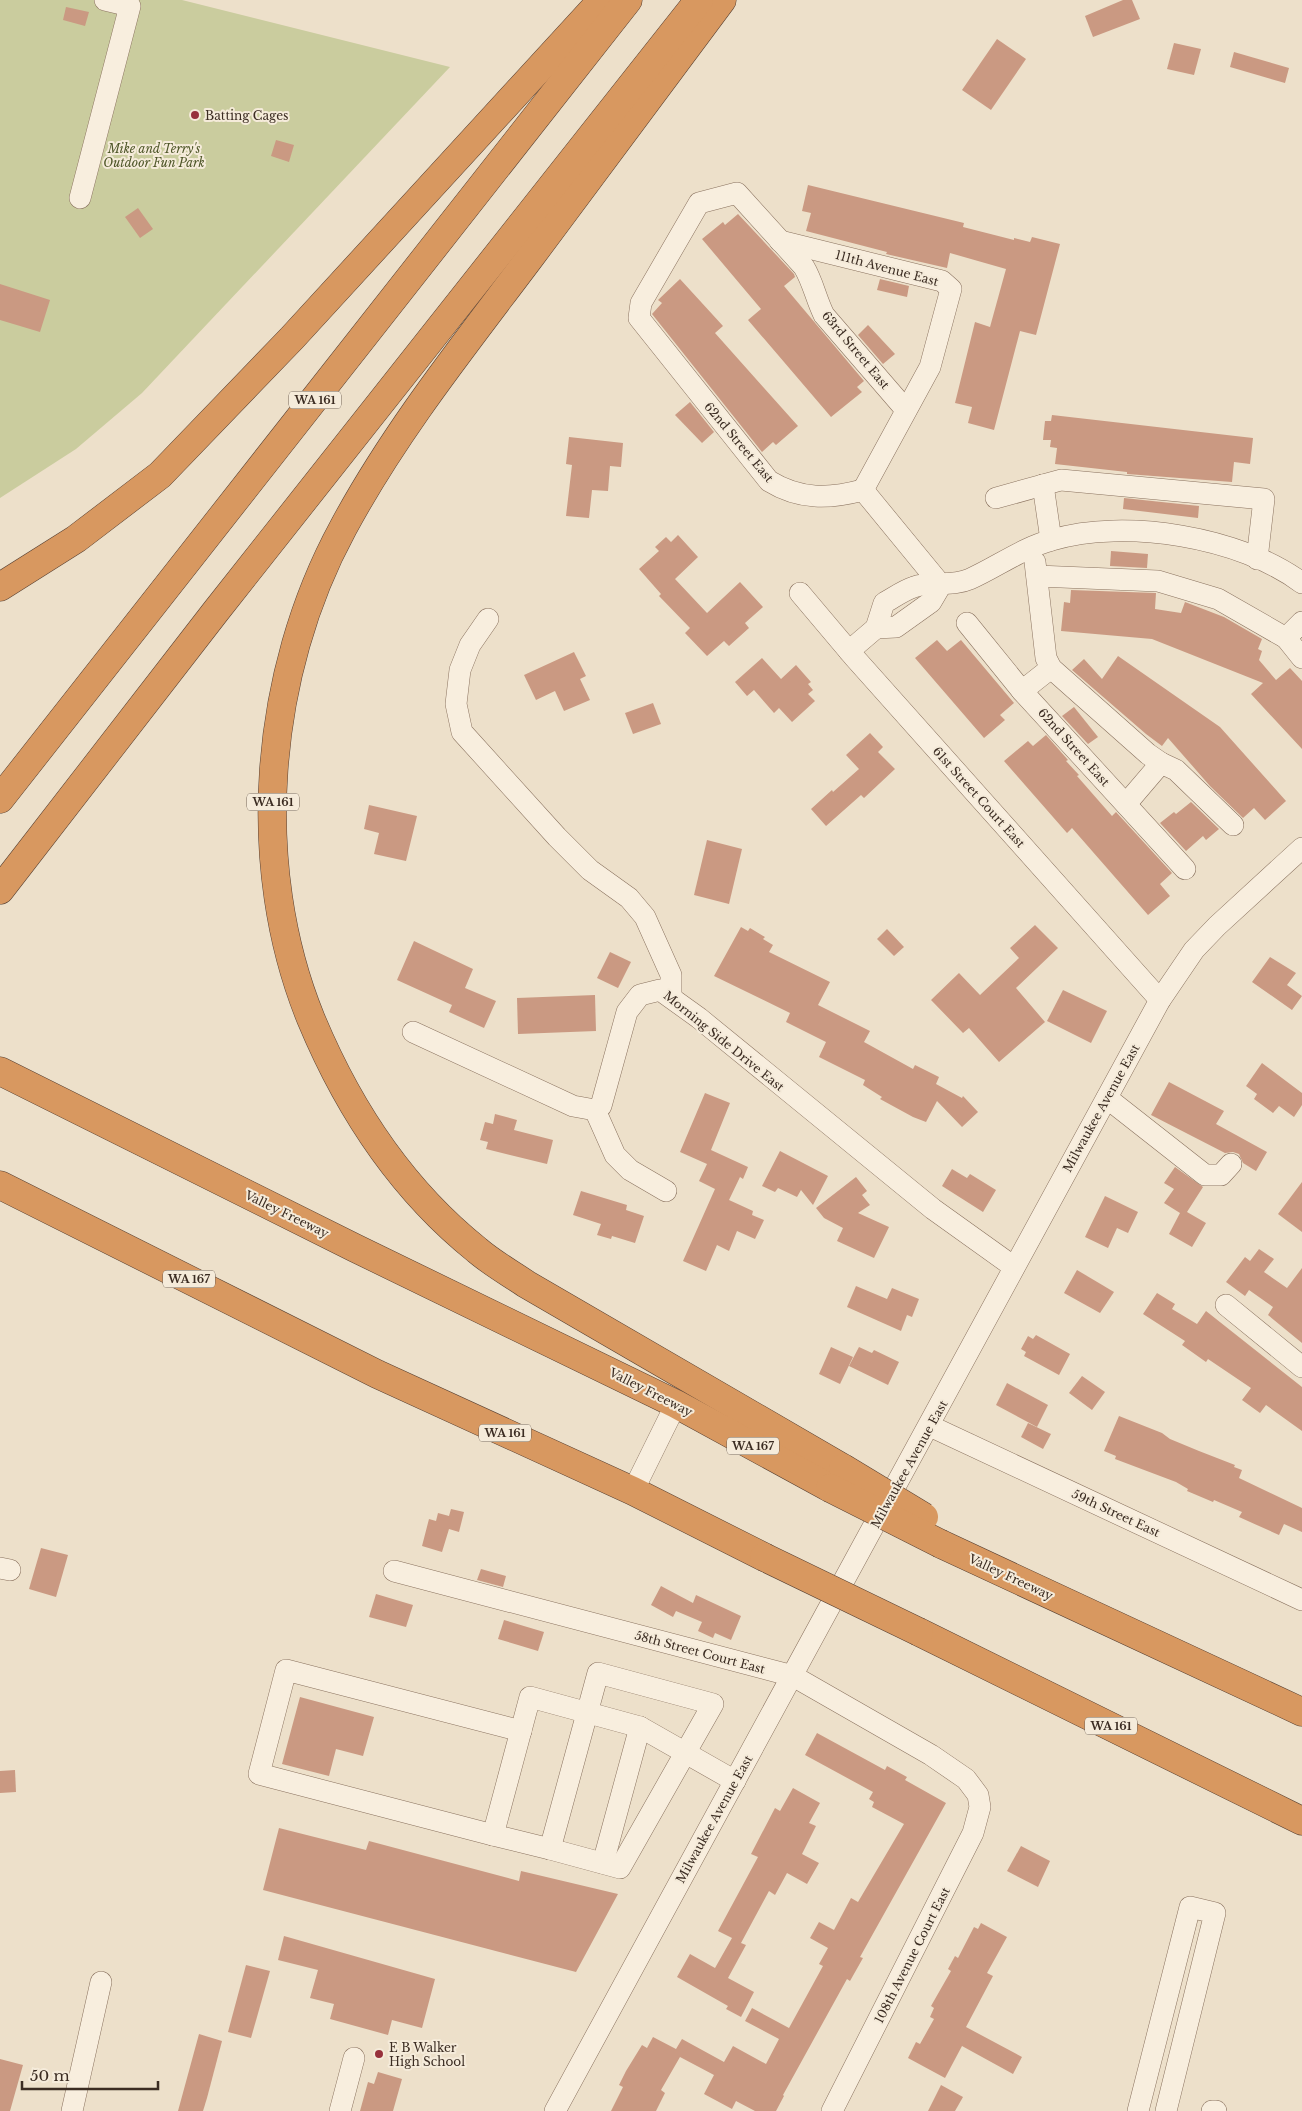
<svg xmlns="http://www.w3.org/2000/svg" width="1302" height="2111" viewBox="0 0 1302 2111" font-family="'Libre Baskerville',serif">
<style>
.green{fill:#cacc9e}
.building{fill:#ca9982}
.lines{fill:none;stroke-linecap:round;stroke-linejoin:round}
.minor-casing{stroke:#8a725f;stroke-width:22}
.highway-casing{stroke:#584133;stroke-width:29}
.minor{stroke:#f8eede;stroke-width:21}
.highway{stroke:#d89860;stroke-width:28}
.highway-bridge-casing{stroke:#584133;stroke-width:29;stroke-linecap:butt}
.highway-bridge{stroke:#d89860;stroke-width:28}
.poi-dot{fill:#97313b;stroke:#f5ebda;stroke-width:2}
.labels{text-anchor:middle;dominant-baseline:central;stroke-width:4;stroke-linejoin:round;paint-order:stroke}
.shield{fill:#f5ebda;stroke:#736559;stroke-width:1}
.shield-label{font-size:11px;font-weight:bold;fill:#3b2c22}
.poi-label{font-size:12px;fill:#3b2c22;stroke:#f5ebda;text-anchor:start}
.park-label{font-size:12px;font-style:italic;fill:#4f5729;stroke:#f5ebda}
.street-label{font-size:12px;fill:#3b2c22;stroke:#f5ebda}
</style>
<rect width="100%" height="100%" fill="#ede0ca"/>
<!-- green -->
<polygon class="green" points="0,0 182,0 450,67 142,393 76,449 0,498"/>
<!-- building -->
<g class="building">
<polygon points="1123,0 1132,0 1140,19 1093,37 1085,16"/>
<polygon points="66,7 89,12 85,26 63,20"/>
<polygon points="997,39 1026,59 991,110 962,90"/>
<polygon points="1174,43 1201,49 1194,75 1167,69"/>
<polygon points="1234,52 1289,68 1285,83 1230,67"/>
<polygon points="276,140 294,145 289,162 271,156"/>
<polygon points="808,185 964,223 963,227 1014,240 1014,238 1030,242 1032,237 1060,244 1036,335 1020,331 994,430 968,423 972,407 955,403 975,322 990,327 1006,269 950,253 947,268 886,254 887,252 806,231 811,213 802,211"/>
<polygon points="138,208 153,229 140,238 125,217"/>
<polygon points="738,214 794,274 795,277 784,286 864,381 857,387 862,392 831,417 748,320 761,309 702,239 723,222 725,225"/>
<polygon points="680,279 723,326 715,333 798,426 776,445 773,442 762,452 652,314 662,303 658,300"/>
<polygon points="880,279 909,286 907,297 877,290"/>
<polygon points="0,284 50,300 40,332 0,320"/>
<polygon points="868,325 895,354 883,364 858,335"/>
<polygon points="690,402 714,432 702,443 675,415"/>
<polygon points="1052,415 1253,438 1250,464 1234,462 1232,482 1127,474 1127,472 1055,464 1057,448 1050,447 1051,440 1043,440 1045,421 1051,421"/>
<polygon points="569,437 623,443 621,467 610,466 608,491 592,490 589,518 566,516 572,465 566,464"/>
<polygon points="1124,498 1199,506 1198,518 1123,509"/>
<polygon points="678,535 698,557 675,579 707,613 740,582 763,607 745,623 749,628 729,646 724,641 707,656 685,633 690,628 659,596 661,594 639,569 659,551 655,547 666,537 671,542"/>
<polygon points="1111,551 1148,554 1147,568 1110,566"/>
<polygon points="1071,590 1156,593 1155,609 1181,613 1185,602 1224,617 1262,639 1258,649 1262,651 1259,660 1276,680 1290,668 1302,681 1302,749 1251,694 1263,683 1152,639 1061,631 1064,602 1070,603"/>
<polygon points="937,640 947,651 961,640 1014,703 1000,715 1005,720 984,738 915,658"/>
<polygon points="574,652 586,676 580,679 590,700 564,711 555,691 536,700 524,675"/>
<polygon points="1118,656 1220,727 1286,801 1265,820 1254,808 1243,818 1210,786 1168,738 1162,746 1146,734 1072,670 1084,659 1102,679"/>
<polygon points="762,658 781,679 796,665 811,682 808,684 813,690 808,694 815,701 792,722 779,708 774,713 754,690 747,696 735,682"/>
<polygon points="653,703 661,724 633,734 625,713"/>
<polygon points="1074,707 1098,737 1088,744 1062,716"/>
<polygon points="870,733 883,747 878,752 895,769 864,798 861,795 826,826 811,809 832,790 833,792 859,769 846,755"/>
<polygon points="1046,735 1068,760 1066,761 1079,775 1077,776 1112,816 1116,812 1172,873 1160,884 1170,896 1148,915 1072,828 1067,833 1004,761 1028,741 1033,746"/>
<polygon points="1191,802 1219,829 1206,840 1203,836 1186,851 1160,823 1174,812 1176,814"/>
<polygon points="369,805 417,816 406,861 374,854 379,833 364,829"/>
<polygon points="707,840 742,849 729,904 694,895"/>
<polygon points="1035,925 1058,948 1016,988 1045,1022 999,1062 969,1028 963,1033 931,1000 959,973 980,995 1019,958 1010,948"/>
<polygon points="741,927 748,931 750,928 765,937 763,939 773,945 769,952 830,982 818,1005 870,1031 864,1042 913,1069 915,1065 939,1077 936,1084 962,1098 963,1096 978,1112 962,1127 937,1101 926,1122 913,1117 880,1099 882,1097 863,1085 865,1080 819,1057 826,1042 786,1022 790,1013 714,976"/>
<polygon points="887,929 904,947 894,956 877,939"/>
<polygon points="414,941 473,969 465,988 496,1001 484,1028 449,1012 452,1005 397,980"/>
<polygon points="610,952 631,962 618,988 597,978"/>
<polygon points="1270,957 1296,973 1287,985 1302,996 1292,1010 1252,982"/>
<polygon points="1063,990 1107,1011 1091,1043 1047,1021"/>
<polygon points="595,995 596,1031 518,1034 517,998"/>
<polygon points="1262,1063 1302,1093 1302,1105 1294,1117 1279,1106 1273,1113 1254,1099 1257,1094 1246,1086"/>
<polygon points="1169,1082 1224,1111 1216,1124 1267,1152 1256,1171 1243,1163 1239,1154 1233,1152 1225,1153 1151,1115"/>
<polygon points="705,1093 730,1103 711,1150 748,1167 743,1179 740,1177 729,1200 753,1211 752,1215 764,1220 755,1239 737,1231 729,1251 717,1245 706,1271 683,1261 715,1189 699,1181 707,1164 680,1152"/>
<polygon points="495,1114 517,1120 514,1130 553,1140 547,1164 486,1149 488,1142 480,1140 485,1122 493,1124"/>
<polygon points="780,1151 828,1176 813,1205 801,1190 797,1197 778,1188 775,1192 762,1186"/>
<polygon points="1175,1167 1203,1187 1187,1212 1206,1223 1192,1247 1169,1234 1180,1213 1164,1203 1174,1189 1164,1183"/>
<polygon points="952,1169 967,1178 970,1174 996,1190 983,1212 942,1186"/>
<polygon points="856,1177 867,1191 862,1195 870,1205 858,1213 889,1227 874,1258 837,1241 843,1228 824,1218 816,1208"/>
<polygon points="1302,1182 1302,1232 1278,1214"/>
<polygon points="581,1191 627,1205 626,1210 644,1216 635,1243 612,1236 611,1239 597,1235 601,1224 573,1215"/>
<polygon points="1105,1196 1138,1212 1128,1233 1117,1228 1108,1248 1085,1237"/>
<polygon points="1259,1249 1274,1259 1264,1272 1287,1288 1302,1268 1302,1343 1268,1315 1273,1307 1249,1290 1245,1296 1226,1282 1245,1257 1250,1261"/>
<polygon points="1077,1270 1114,1292 1100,1313 1064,1293"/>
<polygon points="856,1286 887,1299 892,1288 919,1299 912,1317 907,1315 901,1331 847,1307"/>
<polygon points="1157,1293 1175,1304 1172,1309 1197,1324 1206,1311 1302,1387 1302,1431 1266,1405 1260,1413 1242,1400 1251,1388 1208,1359 1206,1362 1182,1345 1185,1341 1143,1314"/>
<polygon points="1036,1335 1070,1354 1059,1375 1024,1356 1026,1352 1021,1349 1028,1336 1033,1339"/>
<polygon points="831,1347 853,1357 840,1384 819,1374"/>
<polygon points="859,1347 872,1353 874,1350 899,1362 888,1385 849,1366"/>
<polygon points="1082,1376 1105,1392 1092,1410 1069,1393"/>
<polygon points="1007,1383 1048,1405 1037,1427 996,1405"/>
<polygon points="1119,1416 1162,1433 1170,1439 1199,1451 1235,1465 1234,1467 1242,1470 1239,1478 1302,1508 1302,1532 1284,1524 1279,1535 1239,1517 1242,1512 1214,1500 1213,1502 1187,1491 1188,1489 1176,1482 1115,1459 1116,1456 1104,1451"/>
<polygon points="1028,1423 1051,1434 1043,1449 1021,1437"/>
<polygon points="451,1509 464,1512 459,1532 449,1529 442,1552 422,1546 429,1519 436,1521 438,1513 449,1516"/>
<polygon points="41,1548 68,1555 56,1597 29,1589"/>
<polygon points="481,1569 506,1576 503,1587 477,1580"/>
<polygon points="661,1586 693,1603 696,1595 741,1616 731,1640 715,1633 713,1638 698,1631 702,1622 676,1611 673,1617 651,1605"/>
<polygon points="376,1594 413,1605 406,1627 369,1617"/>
<polygon points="504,1620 544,1632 538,1651 498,1639"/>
<polygon points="300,1697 374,1717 363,1756 336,1749 329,1776 282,1764"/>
<polygon points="817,1733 885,1770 887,1766 907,1777 905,1780 946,1803 860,1957 863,1958 850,1981 847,1979 783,2095 784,2096 776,2111 755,2111 736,2101 732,2109 704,2094 714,2075 680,2057 661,2090 665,2093 656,2111 611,2111 623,2087 619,2085 626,2071 642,2045 647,2048 653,2037 676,2049 682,2039 724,2062 733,2046 766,2064 779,2039 745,2021 752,2008 789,2028 823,1966 819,1964 828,1948 810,1938 819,1922 834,1930 851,1898 858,1902 904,1824 872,1807 874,1802 869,1799 873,1792 805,1755"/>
<polygon points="15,1770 16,1792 0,1793 0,1771"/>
<polygon points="793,1788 820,1803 809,1823 816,1826 802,1854 819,1863 807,1884 787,1873 775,1895 769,1891 741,1943 746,1945 728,1978 754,1992 741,2017 726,2009 728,2006 677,1977 690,1954 715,1968 732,1938 718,1931 758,1857 751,1854 775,1808 780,1811"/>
<polygon points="279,1828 366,1850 369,1841 519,1881 521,1871 618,1894 576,1972 263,1890"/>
<polygon points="1021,1846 1050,1861 1038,1887 1007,1871"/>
<polygon points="981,1923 1007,1937 987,1973 993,1976 966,2027 1022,2057 1013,2074 962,2046 945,2078 908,2058 916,2042 920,2044 934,2019 930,2017 934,2008 931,2006 951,1971 948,1969 955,1956 958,1958 974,1927 978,1929"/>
<polygon points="284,1936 435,1979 422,2028 392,2020 388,2035 330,2019 334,2004 310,1998 318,1970 278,1960"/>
<polygon points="246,1965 270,1971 251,2038 228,2032"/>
<polygon points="199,2034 222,2041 207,2098 203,2111 178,2111"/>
<polygon points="0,2059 23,2065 10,2111 0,2111"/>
<polygon points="378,2072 402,2079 393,2111 360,2111 368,2082 374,2084"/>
<polygon points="941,2085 963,2097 955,2111 928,2111"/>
</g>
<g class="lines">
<!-- minor casing -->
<g class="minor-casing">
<g id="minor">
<polyline points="80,198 130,6 105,0"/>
<polyline points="780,241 942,281 951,289 930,367 863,490"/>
<path d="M906 410 824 315C816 299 813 282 804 267L737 193 699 203 641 303 639 318 769 481C800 500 829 499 863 490L941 585"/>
<polyline points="1043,485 1051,540"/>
<polyline points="996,498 1061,480 1264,499 1257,559"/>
<polyline points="1035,562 1046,658 1051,668 1148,754 1161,763"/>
<polyline points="1037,576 1158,581 1218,599 1286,638 1302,658"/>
<polyline points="800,593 854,657 1160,1000"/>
<polyline points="488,619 470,645 460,670 456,704 462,732 557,837 590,870 629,898 645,917 671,975 671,997"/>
<polyline points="967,623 1022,691 1051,668"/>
<polyline points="876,628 896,627 931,602 941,585"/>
<polyline points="1286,638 1302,622"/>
<path d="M849 651 876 628 884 603C893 598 904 590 914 587 930 581 952 587 970 579 997 567 1022 548 1052 540 1125 518 1241 537 1302 583"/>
<polyline points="1022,691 1185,869"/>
<polyline points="1126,804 1161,763 1176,770 1233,825"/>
<polyline points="413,1032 573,1106 595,1110 601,1106 627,1012 640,995 660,990 699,1018 933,1209 1014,1267"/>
<polyline points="1107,1098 1205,1175 1221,1175 1231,1164"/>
<polyline points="595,1110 615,1155 630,1170 666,1191"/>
<polyline points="1226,1305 1302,1367"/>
<polyline points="930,1426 1302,1600"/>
<polyline points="633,1491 676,1404"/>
<polyline points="0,1568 10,1570"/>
<polyline points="394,1571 793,1676 931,1755 966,1779 978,1795 980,1807 973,1833 832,2111"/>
<polygon points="598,1673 713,1704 620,1868 550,1849"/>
<polyline points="493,1835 259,1774 286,1670 521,1731"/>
<polyline points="550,1849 493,1835 530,1697 640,1727 735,1781"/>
<polyline points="603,1863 640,1727"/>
<polyline points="72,2111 101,1982"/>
<polyline points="340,2111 354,2058"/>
<polyline points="555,2111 1160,1000 1194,950 1217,926 1302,848"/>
<polyline points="1138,2111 1190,1907 1215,1913 1166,2111"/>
<polyline points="1212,2111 1216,2111"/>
</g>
</g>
<!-- highway casing -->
<g class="highway-casing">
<g id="highway">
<path d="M722 0C659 85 596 170 532 255 466 343 395 431 343 528 264 673 248 865 311 1019 348 1108 401 1189 477 1250 492 1263 510 1273 526 1284L843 1468"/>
<polyline points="0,587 76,539 160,475 292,338 602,0"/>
<polyline points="0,799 628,0"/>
<polyline points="0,890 216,611 699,0"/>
<polyline points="0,1071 355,1248 676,1404 830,1488"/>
<polyline points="0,1185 377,1374 633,1491 764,1557"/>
<polyline points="941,1544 1302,1712"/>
<polyline points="919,1632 1302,1821"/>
</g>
</g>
<!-- minor -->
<use href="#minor" class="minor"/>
<!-- highway -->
<use href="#highway" class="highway"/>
<!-- highway-bridge casing -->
<g class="highway-bridge-casing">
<g id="highway-bridge">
<polyline points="843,1468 924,1517"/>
<polyline points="830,1488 941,1544"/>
<polyline points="764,1557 919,1632"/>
</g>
</g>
<!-- highway-bridge -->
<use href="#highway-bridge" class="highway-bridge"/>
</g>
<!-- markers -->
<g class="poi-dot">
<circle cx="195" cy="115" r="5"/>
<circle cx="379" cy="2054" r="5"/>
</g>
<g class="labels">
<!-- shield labels -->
<g class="shield">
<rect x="289" y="391.5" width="52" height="17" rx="4"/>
<rect x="247" y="793.5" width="52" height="17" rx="4"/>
<rect x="163" y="1270.5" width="52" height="17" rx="4"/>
<rect x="479" y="1424.5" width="52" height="17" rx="4"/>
<rect x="727" y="1437.5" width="52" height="17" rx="4"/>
<rect x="1085" y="1717.5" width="52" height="17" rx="4"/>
</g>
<g class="shield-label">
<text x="315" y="400">WA 161</text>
<text x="273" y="802">WA 161</text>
<text x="189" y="1279">WA 167</text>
<text x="505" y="1433">WA 161</text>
<text x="753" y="1446">WA 167</text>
<text x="1111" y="1726">WA 161</text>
</g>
<!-- poi labels -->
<g class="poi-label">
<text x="205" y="115">Batting Cages</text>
<text x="389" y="2047">E B Walker<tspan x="389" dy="14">High School</tspan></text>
</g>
<!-- park labels -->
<g class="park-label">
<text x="154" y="148">Mike and Terry's<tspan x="154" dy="14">Outdoor Fun Park</tspan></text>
</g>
<!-- street labels -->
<g class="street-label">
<text transform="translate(887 268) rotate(15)">111th Avenue East</text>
<text transform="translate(856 350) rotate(50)">63rd Street East</text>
<text transform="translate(739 442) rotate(50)">62nd Street East</text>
<text transform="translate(1074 747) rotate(48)">62nd Street East</text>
<text transform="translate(979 797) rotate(48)">61st Street Court East</text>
<text transform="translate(724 1041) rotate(39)">Morning Side Drive East</text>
<text transform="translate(1101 1108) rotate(-61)">Milwaukee Avenue East</text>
<text transform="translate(287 1214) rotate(26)">Valley Freeway</text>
<text transform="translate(651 1392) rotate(27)">Valley Freeway</text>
<text transform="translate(909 1464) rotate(-61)">Milwaukee Avenue East</text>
<text transform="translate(1116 1513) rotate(25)">59th Street East</text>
<text transform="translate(1011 1577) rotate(25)">Valley Freeway</text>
<text transform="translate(700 1652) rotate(15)">58th Street Court East</text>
<text transform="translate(714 1819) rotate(-61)">Milwaukee Avenue East</text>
<text transform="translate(912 1955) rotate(-63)">108th Avenue Court East</text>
</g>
</g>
<!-- scale -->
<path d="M22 2081v8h136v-8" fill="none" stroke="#3b2c22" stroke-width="2.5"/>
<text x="30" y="2081" font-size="15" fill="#3b2c22" stroke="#f5ebda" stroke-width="4" paint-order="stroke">50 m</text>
</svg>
